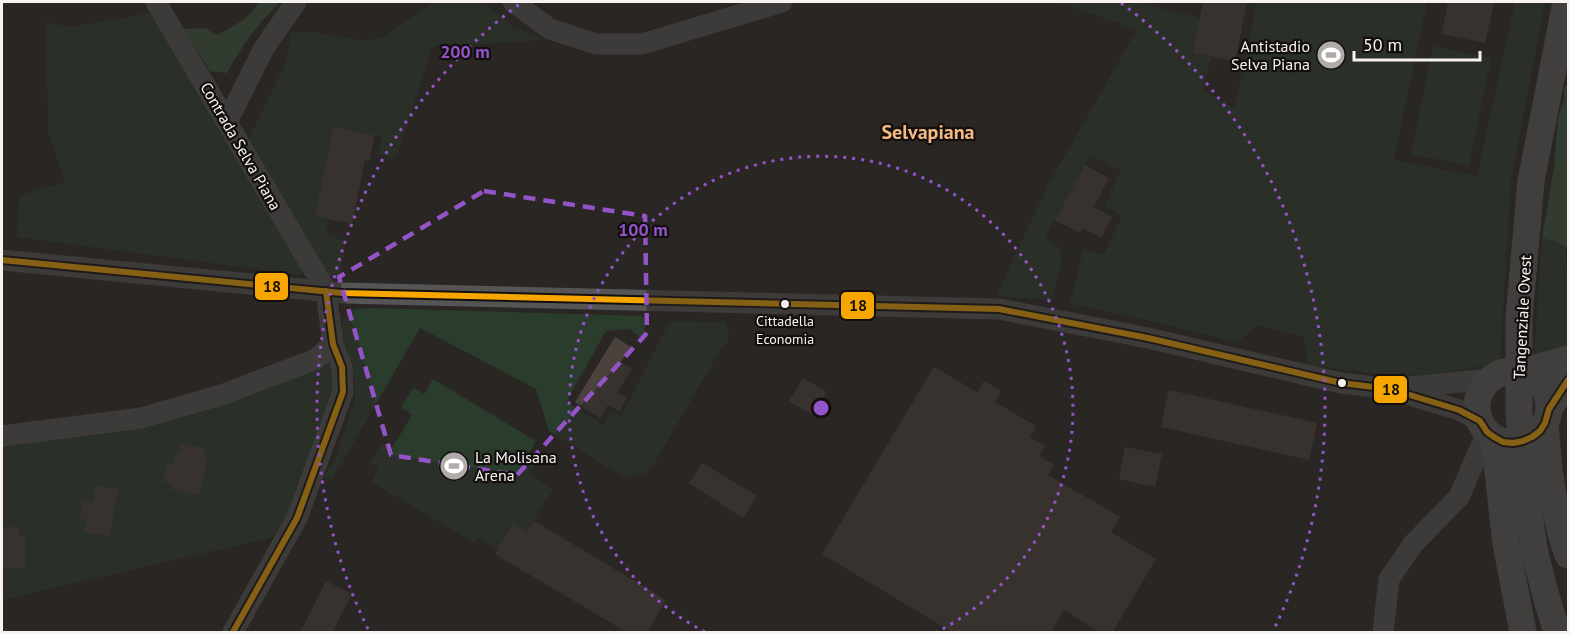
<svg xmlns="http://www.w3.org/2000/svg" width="1570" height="634" viewBox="0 0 1570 634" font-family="'PT Sans',sans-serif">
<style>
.green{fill:#2a3c2b}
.forest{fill:#3a553c}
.building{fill:#4b423d}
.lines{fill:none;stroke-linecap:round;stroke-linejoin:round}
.minor{stroke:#545554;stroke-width:21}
.major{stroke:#5d5d5d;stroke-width:27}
.major-bridge{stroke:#5d5d5d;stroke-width:27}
.bus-1-casing{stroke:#120f0e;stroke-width:10}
.bus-1{stroke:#f7a600;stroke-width:6}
.marked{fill:none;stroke:#9454c9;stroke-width:4.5;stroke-dasharray:12 8;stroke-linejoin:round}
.ring{fill:none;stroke:#9454c9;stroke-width:3;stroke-dasharray:3 6}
.bus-dot{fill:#f8f3f1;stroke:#120f0e;stroke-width:2}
.labels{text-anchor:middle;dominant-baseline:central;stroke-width:4.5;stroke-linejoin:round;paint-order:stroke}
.bus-label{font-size:14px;fill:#f8f3f1;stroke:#120f0e}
.poi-label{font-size:16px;fill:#f8f3f1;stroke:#120f0e;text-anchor:end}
.street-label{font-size:16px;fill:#f8f3f1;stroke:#120f0e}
.quarter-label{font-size:20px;font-weight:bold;fill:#f5ba81;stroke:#120f0e}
.centre{fill:#9454c9;stroke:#120f0e;stroke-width:3}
.ring-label{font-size:18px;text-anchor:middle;font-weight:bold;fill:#9454c9;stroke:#120f0e;stroke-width:4.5;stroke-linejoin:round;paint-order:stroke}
.line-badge{stroke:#120f0e;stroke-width:2}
.pale-badge-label{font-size:16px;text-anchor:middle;font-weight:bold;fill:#111}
</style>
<rect width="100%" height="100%" fill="#2a2624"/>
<!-- green -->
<g class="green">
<polygon points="433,2 483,2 512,27 543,40 432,47 396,158 378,154 382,136 333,127 315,216 327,219 327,234 345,241 340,276 325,276 248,141 285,64 291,32 314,32 365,41 385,36"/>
<path d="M1038 2H1146L1156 7 1200 18 1193 53 1212 57 1202 89 1234 109 1257 2H1427L1394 160 1477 176 1515 2H1545L1511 181 1500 362C1469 369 1437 376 1405 375 1372 374 1340 369 1308 365L1304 337 1257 325 1236 343C1181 327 1126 315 1070 304L1083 250 1104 254 1122 216 1105 205 1121 170 1090 156 1045 238 1058 246 1062 261 1052 300 996 296 1048 185 1137 30 1064 4Z"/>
<polygon points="151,13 302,267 300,275 17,237 19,196 65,182 48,131 46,22 71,27"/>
<polygon points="1433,46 1491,58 1469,166 1411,154"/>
<polygon points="1542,238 1557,242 1566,247 1568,302 1568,345 1534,355"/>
<path d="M374 308 642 316C647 324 645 330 642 338L629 329 606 331 566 402 603 425 611 411 621 417 670 321 725 322C731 334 731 339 721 349L649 472 625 478 549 431 536 389 420 328 332 480 324 476 336 457 355 400V383L348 352 341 331 343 319 349 311 358 309Z"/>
<polygon points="331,353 337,395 318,447 278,536 2,600 2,443 140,425"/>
<polygon points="433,379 536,441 529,454 538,460 529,474 553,489 527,532 498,550 478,538 475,543 371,482 379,469 370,463 382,443 392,448 412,415 401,407 413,388 424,394"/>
</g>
<!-- forest -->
<g class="forest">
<path d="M258 2H280C258 24 242 45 227 73L210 71 184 29 205 28 216 35C231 28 252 18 258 2Z"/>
<polygon points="1568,86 1568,246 1566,247 1557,242 1542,238 1554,167 1558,118 1564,101 1564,87"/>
</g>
<!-- building -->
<g class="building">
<polygon points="1203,2 1247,2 1235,61 1193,53"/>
<polygon points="1448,2 1494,2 1485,43 1442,34"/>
<polygon points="333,127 375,135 369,161 365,160 352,224 315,216"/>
<polygon points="1085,165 1109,178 1094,207 1112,217 1101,238 1083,228 1080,233 1055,220"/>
<polygon points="615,337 631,347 621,362 632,369 617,392 627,398 619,411 608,405 600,418 575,402"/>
<polygon points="934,367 977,392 984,381 1001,391 995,402 1036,426 1030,437 1045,446 1039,456 1054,465 1048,475 1120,517 1111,532 1156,559 1112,633 1101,633 1064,610 1051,633 954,633 822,554"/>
<polygon points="803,378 827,392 813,415 789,401"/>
<polygon points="1169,390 1317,423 1309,460 1161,427"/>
<polygon points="182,443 205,449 204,455 208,456 199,495 171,489 173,483 163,481 167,464 173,465 176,454 179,455"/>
<polygon points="1125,447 1162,454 1155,487 1119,479"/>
<polygon points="702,463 757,496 743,518 689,483"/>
<polygon points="96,485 118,490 109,536 85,532 87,521 80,519 83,501 92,503"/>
<polygon points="534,521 666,600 647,633 628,633 495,554 513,524 527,532"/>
<polygon points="2,527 19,527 19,537 25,537 25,568 2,569"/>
<polygon points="326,581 352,594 332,633 300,633"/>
</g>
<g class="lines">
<!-- minor -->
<g class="minor">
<polyline points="156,2 326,291 333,344 342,367 343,392 297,518 233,632"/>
<polyline points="513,2 550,29 596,44 642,44 782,2"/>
<polyline points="227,122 264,48 296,2"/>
<polyline points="2,260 342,293 999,309 1148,338 1341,383 1390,389 1459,410 1480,421"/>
<polyline points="1399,388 1491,379"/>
<polyline points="2,436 141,418 224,394 316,359 333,344"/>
<polyline points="1383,632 1389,579 1414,543 1459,497 1487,432"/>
</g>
<!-- major -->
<g class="major">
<circle cx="1513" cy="407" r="36"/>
<polyline points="1521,372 1568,359"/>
<polyline points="1549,409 1563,386 1568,380"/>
<path d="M1545 423C1548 466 1553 515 1568 555"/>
<polyline points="1494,437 1506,544 1523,632"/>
</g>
<!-- major-bridge -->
<polyline class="major-bridge" points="1557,632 1547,600 1535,553 1527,503 1519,414 1519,318 1531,181 1566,2"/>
<!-- bus-1 casing -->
<g class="bus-1-casing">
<g id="bus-1">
<polyline points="2,260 342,293 999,309 1148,338 1341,383 1390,389 1459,410 1480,421 1487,432 1494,437 1503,442 1513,443 1523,441 1532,437 1540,431 1545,423 1549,409 1568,380"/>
<polyline points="233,632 297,518 343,392 342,367 333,344 326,291"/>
</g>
</g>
<!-- bus-1 -->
<use href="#bus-1" class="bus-1"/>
</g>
<!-- marked area -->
<path d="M0 0H1570V634H0ZM484 191 645 216 647 333 517 475 391 455 339 277Z" fill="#2a2624" fill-opacity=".55" fill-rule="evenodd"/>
<path class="marked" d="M484 191 645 216 647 333 517 475 391 455 339 277Z"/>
<!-- distance rings -->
<g class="ring">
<path d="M705 632A252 252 0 1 1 937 632"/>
<path d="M368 629A504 504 0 0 1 521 3M1121 3A504 504 0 0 1 1274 629"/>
</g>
<!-- icons -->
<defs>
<g id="stadium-disc" transform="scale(1.5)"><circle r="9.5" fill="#b0aba9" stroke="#120f0e"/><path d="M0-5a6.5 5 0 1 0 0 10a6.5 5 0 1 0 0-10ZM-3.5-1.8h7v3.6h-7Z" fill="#fff"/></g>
</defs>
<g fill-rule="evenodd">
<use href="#stadium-disc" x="1331" y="55"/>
<use href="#stadium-disc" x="454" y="466"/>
</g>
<!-- markers -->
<g class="bus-dot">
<circle cx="785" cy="304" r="5"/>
<circle cx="1342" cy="383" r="5"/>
</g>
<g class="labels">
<!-- bus labels -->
<g class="bus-label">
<text x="785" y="321">Cittadella<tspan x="785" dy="18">Economia</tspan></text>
</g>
<!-- poi labels -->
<g class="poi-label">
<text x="1310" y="46">Antistadio<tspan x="1310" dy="18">Selva Piana</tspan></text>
<text x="475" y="457" text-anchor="start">La Molisana<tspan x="475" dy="18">Arena</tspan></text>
</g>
<!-- street labels -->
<g class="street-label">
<text transform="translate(241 146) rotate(60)">Contrada Selva Piana</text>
<text transform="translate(1522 317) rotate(-87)">Tangenziale Ovest</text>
</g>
<!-- quarter labels -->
<g class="quarter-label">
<text x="928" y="132">Selvapiana</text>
</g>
</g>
<circle cx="821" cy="408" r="9" class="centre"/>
<g class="ring-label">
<text x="465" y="58">200 m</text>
<text x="643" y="236">100 m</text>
</g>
<g class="line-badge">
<rect x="254" y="272" width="35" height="29" rx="6" fill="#f7a600"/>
<rect x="840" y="291" width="35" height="29" rx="6" fill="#f7a600"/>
<rect x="1373" y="375" width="35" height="29" rx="6" fill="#f7a600"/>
</g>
<g class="pale-badge-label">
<text x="272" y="292">18</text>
<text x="858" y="311">18</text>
<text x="1391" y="395">18</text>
</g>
<!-- border -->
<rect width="1570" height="634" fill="none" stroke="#f8f3f1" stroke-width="6"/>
<!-- scale -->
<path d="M1354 51v9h126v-9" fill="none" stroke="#f8f3f1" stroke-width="3"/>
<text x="1363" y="51" font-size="18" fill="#f8f3f1" stroke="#120f0e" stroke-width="4.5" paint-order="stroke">50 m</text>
</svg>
